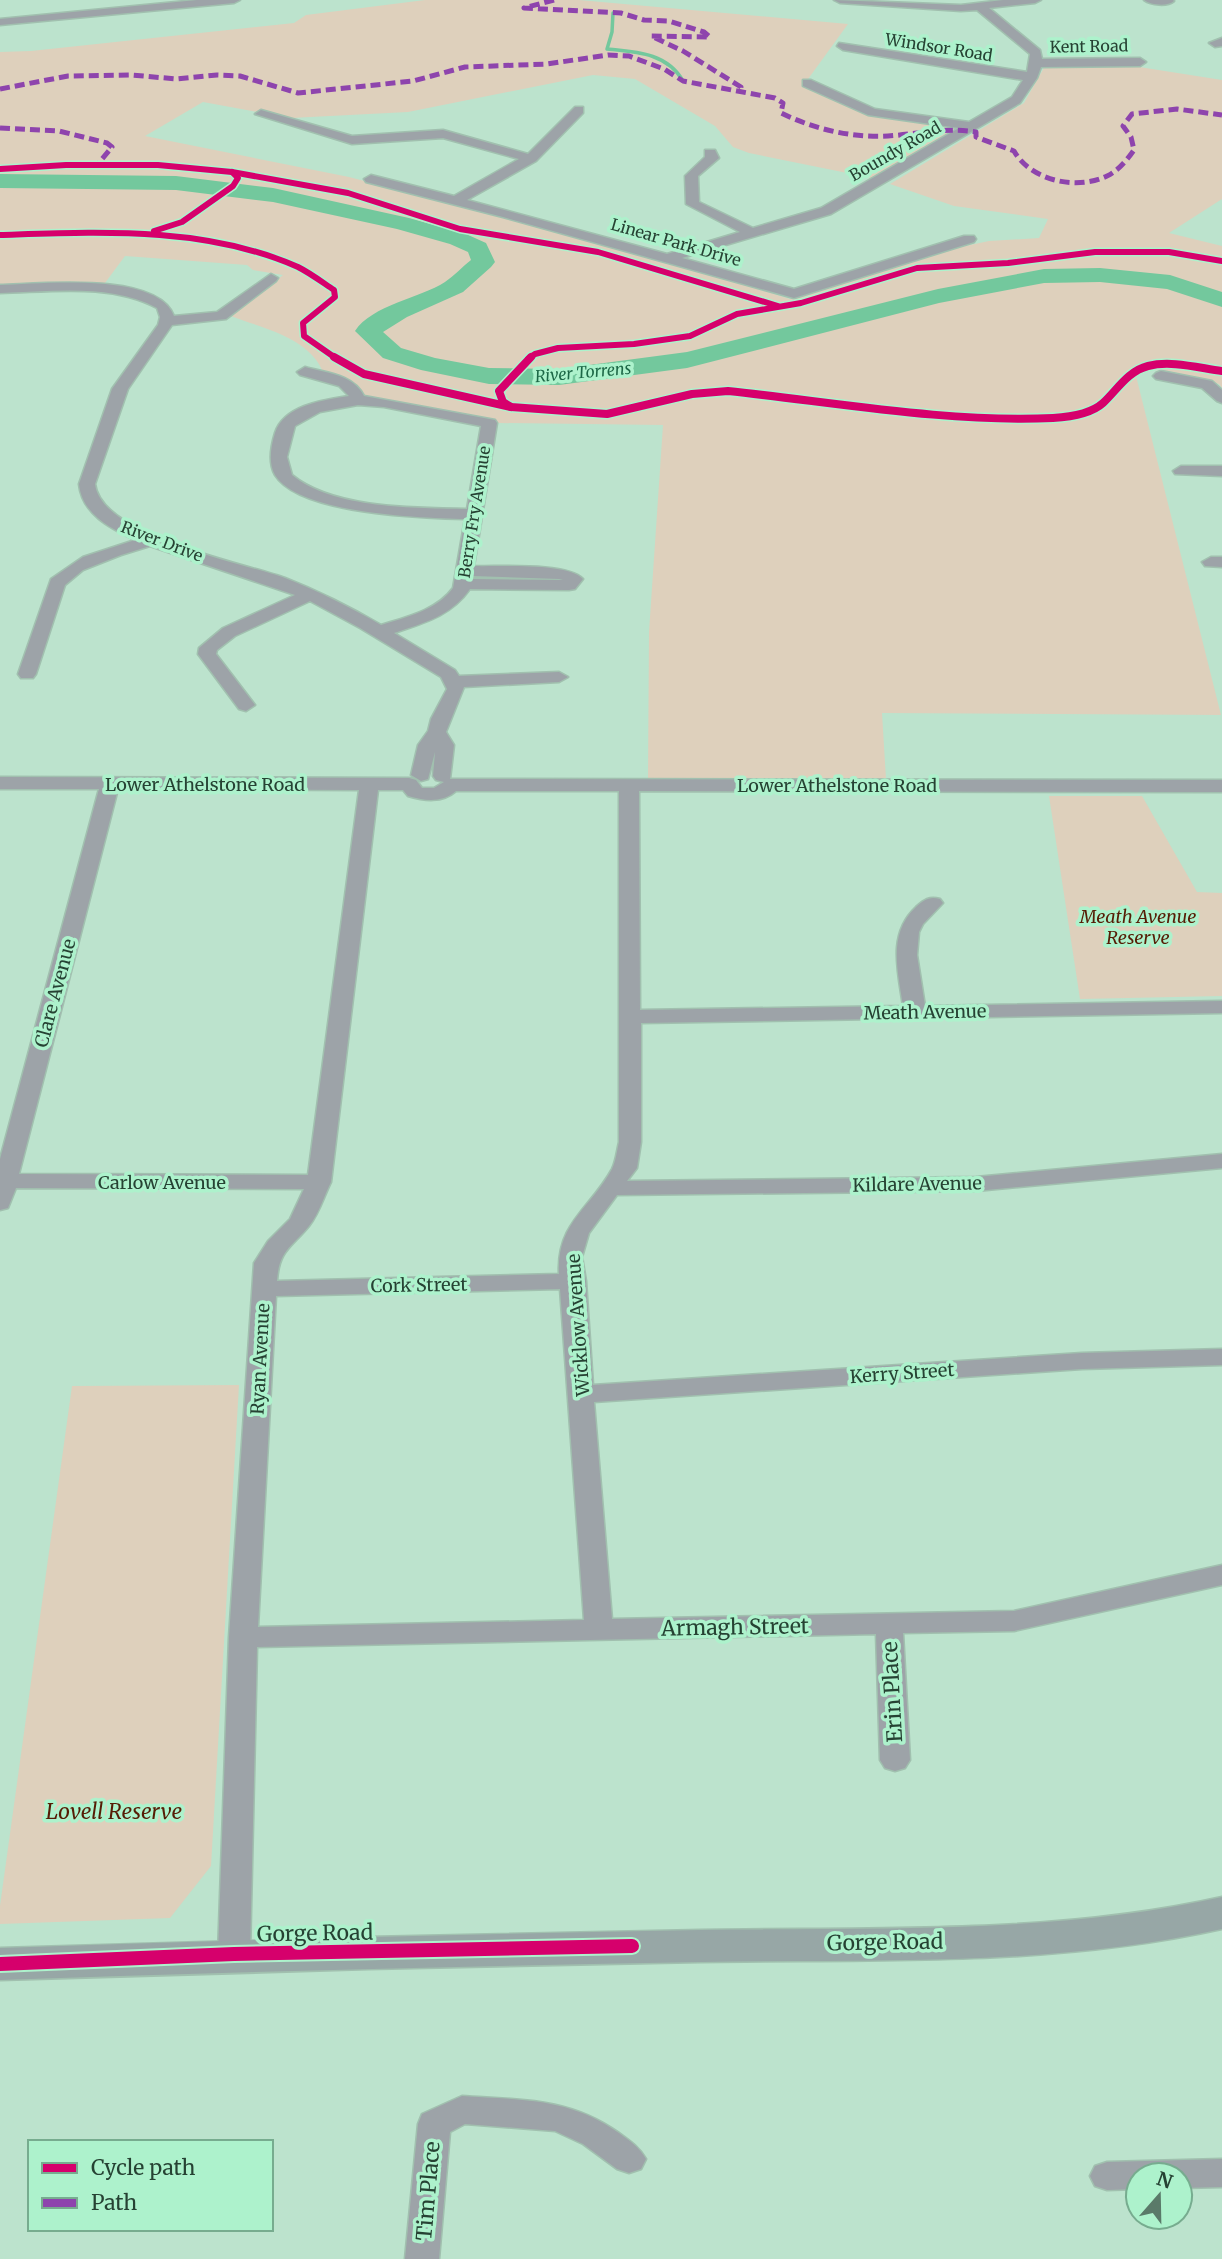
<svg xmlns="http://www.w3.org/2000/svg" width="1222" height="2259" viewBox="0 0 1222 2259" font-family="Merriweather,serif">
<style>
.green{fill:#ded0bc}
.lines{fill:none;stroke-linecap:round;stroke-linejoin:round}
.stream{stroke:#73c89d;stroke-width:3.5}
.river{fill:#73c89d;fill-rule:evenodd}
.minor-casing{stroke:#a1c0af;stroke-width:3}
.major-casing{stroke:#a1c0af;stroke-width:3}
.minor{fill:#9da3a8;fill-rule:evenodd}
.major{fill:#97a7a6;fill-rule:evenodd}
.quiet{stroke:#8e44ad;stroke-width:5;stroke-dasharray:10 5;stroke-linecap:butt}
.cycleway-far2-casing{stroke:#adf2cc;stroke-width:9}
.cycleway-far1-casing{stroke:#adf2cc;stroke-width:11}
.cycleway-casing{stroke:#adf2cc;stroke-width:18}
.cycleway-far2{stroke:#d6006c;stroke-width:6}
.cycleway-far1{stroke:#d6006c;stroke-width:8}
.cycleway{stroke:#d6006c;stroke-width:14}
.labels{text-anchor:middle;dominant-baseline:central;stroke-width:7;stroke-linejoin:round;paint-order:stroke}
.far-street-label{font-size:16px;fill:#264233;stroke:#adf2cc}
.far-water-label{font-size:16px;font-style:italic;fill:#1c6746;stroke:#adf2cc}
.street-label{font-size:18px;fill:#264233;stroke:#adf2cc}
.park-label{font-size:18px;font-style:italic;fill:#561c05;stroke:#adf2cc}
.near-street-label{font-size:21px;fill:#264233;stroke:#adf2cc}
.near-park-label{font-size:21px;font-style:italic;fill:#561c05;stroke:#adf2cc}
</style>
<rect width="100%" height="100%" fill="#bce3cd"/>
<!-- green -->
<g class="green">
<path d="M425 0H579L848 24 803 86 861 112 959 128 877 179 749 153 733 147 715 126 635 79 593 75 408 112 291 118 203 102 145 136 349 177 651 256 790 299 956 248 989 241 1039 238 1048 219 954 206 890 184 1024 103 1045 66H1133L1222 80V199L1169 233 1222 246V388L1219 384C1195 378 1162 365 1138 372L1136 376 1221 715 882 713 886 779 648 778 649 632 663 425 499 423 485 418 365 396C356 381 340 378 324 374 310 337 264 329 231 316L283 275 253 270 247 265 125 256 102 287 0 286V52L31 51 294 23 306 15Z"/>
<polygon points="1049,796 1142,796 1197,892 1222,893 1222,996 1080,999"/>
<polygon points="239,1385 211,1866 170,1918 0,1924 0,1906 72,1386"/>
</g>
<g class="lines">
<!-- stream -->
<path class="stream" d="M613 13 612 32 607 49C637 52 667 53 683 81"/>
<!-- river -->
<path class="river" d="M0 174 176 176 273 188 409 218 466 234 486 243 495 262 491 267 463 292 407 317 383 332 401 348 435 358 489 368 559 369 687 352 938 289 1044 269 1100 268 1170 275 1222 292V307L1167 289 1100 282 1044 283 939 303 687 368 559 385 489 384 421 370 383 358 355 331C372 305 420 298 445 282 454 276 462 267 471 260L468 252 450 244 397 229 273 202 176 190 0 188Z"/>
<!-- minor casing -->
<g class="minor-casing">
<g id="minor">
<polygon points="197,0 240,0 234,3 0,25 0,19"/>
<polygon points="834,0 961,5 1003,0 1041,0 1035,3 989,8 1040,50 1042,59 1140,58 1146,62 1140,66 1041,67 1037,78 1020,103 831,214 682,258 794,289 964,236 974,236 976,239 974,242 794,298 503,217 366,182 364,179 371,175 454,196 519,159 443,138 352,144 255,114 261,110 352,136 443,130 528,154 575,107 583,107 583,113 536,161 467,200 667,254 740,232 686,204 685,176 705,157 705,150 715,150 719,158 698,176 699,202 753,228 821,208 959,128 868,115 803,86 803,80 811,80 875,109 969,122 1012,97 1023,80 843,50 837,46 839,43 1027,72 1030,54 977,10 961,11 840,3"/>
<path d="M1144 0H1173L1174 1C1167 7 1151 5 1144 0Z"/>
<polygon points="1222,38 1222,46 1215,47 1209,43"/>
<path d="M271 274 278 278 276 281 226 319 172 325 128 389 95 484C101 536 240 562 285 578 318 591 350 607 381 625 407 617 437 610 453 588L465 519C422 518 299 514 275 475 268 463 271 446 275 433 284 405 324 400 349 396L339 386 300 375 297 372 305 367C326 373 353 374 364 396L495 420 497 423 474 566C498 567 567 562 583 579L575 589 569 590 470 589C451 616 424 623 394 633L455 670 459 676 559 672 568 677 559 682 464 687 446 732 454 745 450 779 1222 780V792L639 791 640 1010 903 1006C898 971 887 934 916 907 924 900 929 896 940 899L943 903 923 924 919 932 917 955 925 1006 1222 1001V1013L641 1023V1142L637 1168 627 1181 976 1177 1222 1154V1168L976 1191 617 1195 589 1233 582 1257 586 1281 593 1385 1082 1353 1222 1349V1365L1082 1369 594 1402 612 1619 1014 1611 1222 1565V1585L1014 1631 903 1633 910 1760 905 1768 895 1771 885 1768 880 1760 876 1634 257 1647 250 1954 245 1963 234 1966 223 1963 218 1954 229 1637 254 1263 268 1241 290 1219 304 1189 16 1188 8 1208 0 1210V1159L99 789H0V777L409 778 416 780 422 788H434L444 782 436 780 433 776 435 752 428 779 421 781 411 775 418 745 428 731 431 719 447 689 441 677 360 628 310 601 235 636 217 650 216 654 255 705 246 711 239 709 198 654 199 648 223 628 295 595 150 546 121 555 83 570 65 585 36 674 33 678H21L18 674 51 579 83 557 135 540C110 528 82 514 79 484L112 389 158 325 160 317 157 308C110 283 52 292 0 293V285C40 284 157 271 174 316L217 312ZM358 405 384 407 481 426 467 509C416 508 333 509 292 475L287 457 295 426 320 412ZM473 576 559 579 563 580 472 579ZM118 789 359 790 308 1175 19 1174ZM378 790H403L408 796C425 801 442 803 456 791H619V1142C617 1150 616 1161 612 1169 591 1208 556 1223 559 1274L277 1281C279 1250 291 1248 309 1226 319 1214 324 1196 331 1182ZM560 1289 584 1620 258 1627 276 1296Z"/>
<polygon points="1161,371 1212,381 1222,390 1222,403 1217,401 1202,388 1156,379 1153,376 1156,373"/>
<polygon points="1181,466 1222,466 1222,476 1175,474 1173,471"/>
<polygon points="1211,557 1222,557 1222,567 1205,566 1202,562"/>
<path d="M462 2096C520 2100 569 2097 619 2133 630 2141 639 2147 646 2159L641 2169 629 2173 617 2169 583 2144 555 2131 465 2124 450 2132 439 2259H405L418 2124 422 2114Z"/>
<polygon points="1222,2159 1222,2187 1180,2188 1180,2175 1138,2175 1138,2189 1107,2190 1095,2186 1090,2176 1095,2166 1107,2162"/>
</g>
</g>
<!-- major casing -->
<g class="major-casing">
<path id="major" d="M1222 1897V1929C1052 1967 875 1959 701 1962 467 1966 234 1972 0 1980V1948C234 1940 467 1934 701 1930 874 1927 1052 1935 1222 1897Z"/>
</g>
<!-- minor -->
<use href="#minor" class="minor"/>
<!-- major -->
<use href="#major" class="major"/>
<!-- quiet -->
<g class="quiet">
<polyline points="554,0 524,8 621,13 644,20 669,21 704,32 710,37 651,36 683,51 741,87 740,93"/>
<path d="M0 89 68 76 131 75 177 79 217 75 240 76 298 93 413 81 465 67 547 64 608 55 629 56 664 69 683 81 775 98 783 103 781 113C814 129 851 138 888 136 918 134 946 127 976 132V137L1014 151C1030 180 1076 191 1107 176 1118 171 1127 160 1134 150L1131 137 1123 126 1132 114 1177 109 1222 115"/>
<polyline points="0,128 59,131 107,143 112,147 97,165"/>
</g>
<!-- cycleway-far2 casing -->
<g class="cycleway-far2-casing">
<g id="cycleway-far2">
<polyline points="0,169 66,165 158,165 232,172 348,193 460,229 598,252 778,306"/>
<polyline points="154,231 182,222 233,186 238,178 232,172"/>
<path d="M0 235C99 232 205 226 298 267 310 273 322 282 334 290L335 297 303 323 304 336 337 359"/>
<polyline points="528,359 535,354 558,348 634,344 690,336 737,314 801,303 917,268 1008,263 1095,252 1169,252 1222,261"/>
</g>
</g>
<!-- cycleway-far1 casing -->
<g class="cycleway-far1-casing">
<g id="cycleway-far1">
<path d="M334 357 364 374 511 407 607 414 692 394 728 391C832 402 949 423 1053 418 1069 417 1091 414 1103 403 1117 390 1128 371 1148 366 1171 360 1199 368 1222 371"/>
<polyline points="511,407 503,402 499,391 531,357"/>
</g>
</g>
<!-- cycleway casing -->
<g class="cycleway-casing">
<polyline id="cycleway" points="0,1964 234,1954 632,1946"/>
</g>
<!-- cycleway-far2 -->
<use href="#cycleway-far2" class="cycleway-far2"/>
<!-- cycleway-far1 -->
<use href="#cycleway-far1" class="cycleway-far1"/>
<!-- cycleway -->
<use href="#cycleway" class="cycleway"/>
</g>
<g class="labels">
<!-- far-street labels -->
<g class="far-street-label">
<text transform="translate(1089 46) rotate(-1)">Kent Road</text>
<text transform="translate(939 47) rotate(9)">Windsor Road</text>
<text transform="translate(895 151) rotate(-30)">Boundy Road</text>
<text transform="translate(676 242) rotate(16)">Linear Park Drive</text>
<text transform="translate(474 512) rotate(-81)">Berry Fry Avenue</text>
<text transform="translate(162 541) rotate(21)">River Drive</text>
</g>
<!-- far-water labels -->
<g class="far-water-label">
<text transform="translate(583 372) rotate(-5)">River Torrens</text>
</g>
<!-- street labels -->
<g class="street-label">
<text x="205" y="784">Lower Athelstone Road</text>
<text x="837" y="785">Lower Athelstone Road</text>
<text transform="translate(55 993) rotate(-75)">Clare Avenue</text>
<text transform="translate(925 1012) rotate(-1)">Meath Avenue</text>
<text x="162" y="1182">Carlow Avenue</text>
<text transform="translate(917 1184) rotate(-1)">Kildare Avenue</text>
<text transform="translate(419 1285) rotate(-1)">Cork Street</text>
<text transform="translate(578 1325) rotate(-94)">Wicklow Avenue</text>
<text transform="translate(260 1359) rotate(-87)">Ryan Avenue</text>
<text transform="translate(902 1373) rotate(-4)">Kerry Street</text>
</g>
<!-- park labels -->
<g class="park-label">
<text x="1138" y="916">Meath Avenue<tspan x="1138" dy="21">Reserve</tspan></text>
</g>
<!-- near-street labels -->
<g class="near-street-label">
<text transform="translate(735 1627) rotate(-1)">Armagh Street</text>
<text transform="translate(892 1692) rotate(-93)">Erin Place</text>
<text transform="translate(315 1933) rotate(-1)">Gorge Road</text>
<text transform="translate(885 1942) rotate(-1)">Gorge Road</text>
<text transform="translate(428 2191) rotate(-85)">Tim Place</text>
</g>
<!-- near-park labels -->
<g class="near-park-label">
<text x="114" y="1811">Lovell Reserve</text>
</g>
</g>
<!-- legend -->
<rect x="28" y="2140" width="245" height="91" fill="#adf2cc" stroke="#77ac8f" stroke-width="2"/>
<rect x="42" y="2163" width="35" height="10" fill="#d6006c" stroke="#77ac8f" stroke-width="2"/>
<text x="91" y="2175" font-size="21" fill="#264233">Cycle path</text>
<rect x="42" y="2198" width="35" height="10" fill="#8e44ad" stroke="#77ac8f" stroke-width="2"/>
<text x="91" y="2210" font-size="21" fill="#264233">Path</text>
<!-- north arrow -->
<g transform="translate(1159 2196) rotate(20)"><circle r="33" fill="#adf2cc" stroke="#77ac8f" stroke-width="2"/>
<path d="M0-5L12 26L0 18L-12 26Z" fill="#5a7a69"/>
<text y="-10" font-size="19" font-weight="bold" text-anchor="middle" fill="#264233">N</text>
</g>
</svg>
